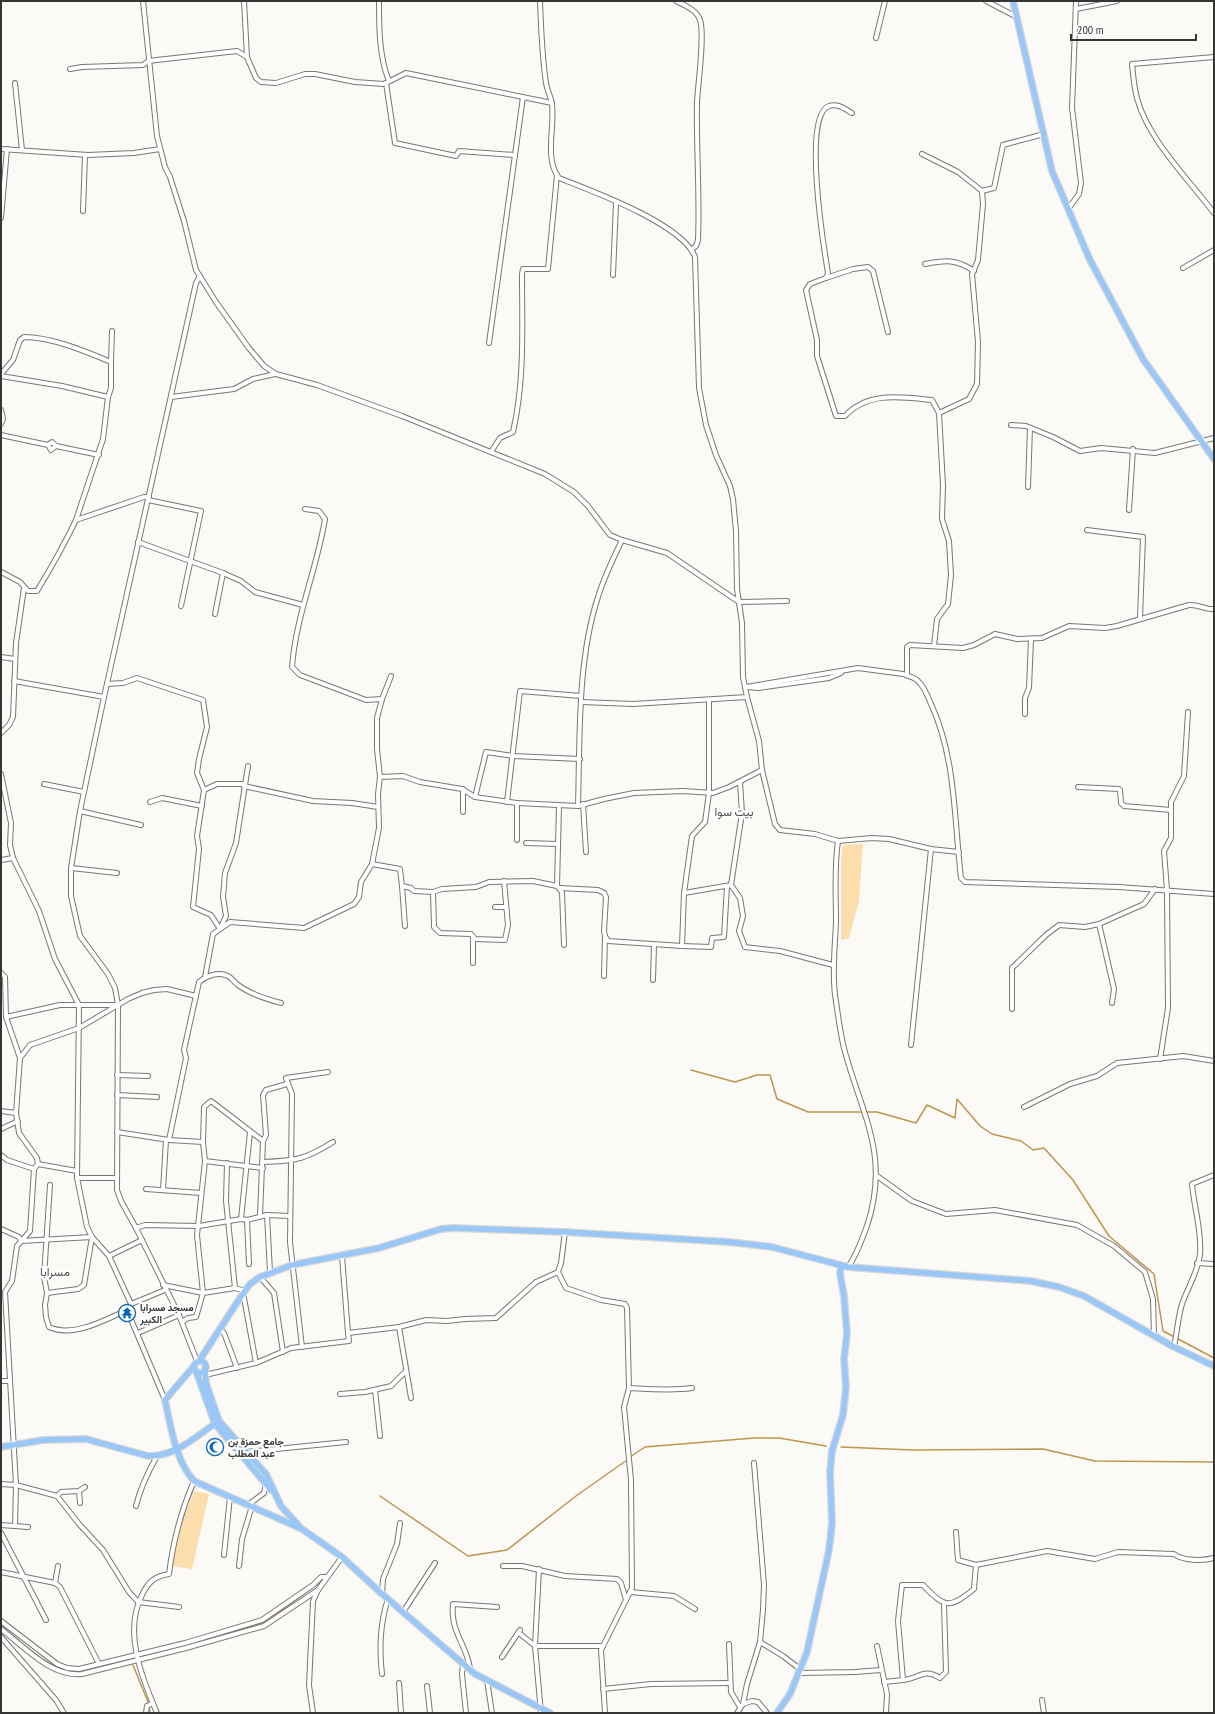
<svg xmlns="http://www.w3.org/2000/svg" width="1215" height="1714" viewBox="0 0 1215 1714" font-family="'PT Sans Narrow',Vazirmatn,sans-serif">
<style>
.green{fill:#fcdead}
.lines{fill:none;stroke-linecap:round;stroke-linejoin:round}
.stream{stroke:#be954d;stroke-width:1.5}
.minor-casing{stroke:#797774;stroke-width:6}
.major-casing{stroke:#d7d7d6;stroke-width:8}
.minor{stroke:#fff;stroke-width:4}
.major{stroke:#99c7f7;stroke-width:5.5}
.labels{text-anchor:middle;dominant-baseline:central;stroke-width:4;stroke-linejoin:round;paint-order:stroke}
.poi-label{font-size:10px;font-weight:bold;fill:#353533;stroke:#fff;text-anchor:start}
.quarter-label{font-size:12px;fill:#52504e;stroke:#fff}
</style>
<rect width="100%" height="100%" fill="#fcfaf7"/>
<!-- green -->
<g class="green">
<polygon points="863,844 859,901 849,938 841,940 841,859 843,845"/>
<path d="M194 1491 209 1494 192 1569 172 1566C176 1540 184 1515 194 1491Z"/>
</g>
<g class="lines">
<!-- stream -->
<g class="stream">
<polyline points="691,1070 735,1082 757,1075 770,1075 777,1099 808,1112 877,1112 916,1123 927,1105 955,1118 957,1099 980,1126 992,1134 1021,1141 1033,1150 1044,1148 1073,1180 1109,1236 1154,1274 1163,1331 1214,1358"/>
<polyline points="841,1447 913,1450 1043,1449 1095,1461 1214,1462"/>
<polyline points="630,1457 645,1447 754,1438 779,1438 826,1446"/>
<polyline points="380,1496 468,1556 507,1550 576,1496 627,1460"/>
<path d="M1 1626C18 1639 47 1668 68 1671 79 1672 89 1669 99 1666"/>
<polyline points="168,1649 266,1622 319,1583"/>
<polyline points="133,1665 148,1702"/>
<polyline points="149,1708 150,1713"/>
</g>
<!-- minor casing -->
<g class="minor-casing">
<g id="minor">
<polyline points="143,1 157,136 165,167 170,177 184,221 196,270 216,302 248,347 264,366 276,374 317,385 402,416 545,474 574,492 588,506 610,535 622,540 667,553 739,602 787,601"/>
<polyline points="244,1 247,57"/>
<path d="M379 1C379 27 379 57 389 81"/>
<path d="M540 1C541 29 542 56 546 83 547 90 551 97 552 104 555 127 544 159 559 178 592 191 683 224 695 257L699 388 706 425 716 455 730 486 733 499 736 531 737 589 742 623 743 677 747 697 759 741 762 770 775 824 780 830 815 834 838 841 872 838 889 839 931 849 959 852"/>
<path d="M676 1C684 5 697 10 700 20 705 35 698 83 697 102 696 148 700 194 698 240L696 246 692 249"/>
<polyline points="986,1 1017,17"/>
<polyline points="1076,9 1117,1"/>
<polyline points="876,38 885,1"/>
<path d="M1214 57 1132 64C1133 75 1134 87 1137 98 1147 138 1189 180 1214 213"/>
<polyline points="70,69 82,67 143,65 148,61 237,51 247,57 256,78 261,82 276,83 305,74 315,74 355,82 384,84 406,73 552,103"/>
<polyline points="15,83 22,150"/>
<polyline points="386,83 395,143 456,156 459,151 515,155"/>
<path d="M852 113C845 109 838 103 829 106 802 115 824 249 828 273L826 278 810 284 806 290 817 340V356L836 416H845C868 391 901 397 932 400L939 413"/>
<polyline points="1,149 88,155 134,153 160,149"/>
<polyline points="922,154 958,172 982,191 983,204 978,260 972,274 978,342 977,384 969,399 939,413 943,485 942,519 949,541 951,575 948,604 937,619 934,646"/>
<polyline points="982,191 994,188 1003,145 1044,134"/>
<polyline points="1068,209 1079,194 1081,183 1072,108 1076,1"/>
<polyline points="83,211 85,155"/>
<polyline points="1,218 7,149"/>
<path d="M925 264C946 260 956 259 974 271"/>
<polyline points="1183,268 1214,250"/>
<polyline points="613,275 616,203"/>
<polyline points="826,278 853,269 868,267 873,271 888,332"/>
<polyline points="489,343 523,97"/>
<polyline points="111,362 112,331"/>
<path d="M1 374 13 360 20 340 24 337C51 337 85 351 111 362V388L108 397 103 439 76 520"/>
<polyline points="1,376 62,386 108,397"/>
<polyline points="171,397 234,389 253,379 275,374"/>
<polyline points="1,410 3,419 1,424"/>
<polyline points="1011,425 1026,426 1053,437 1080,451 1101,448 1155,453 1214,438"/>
<polyline points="1,435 48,445"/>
<polyline points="56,446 51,450 48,445 52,442 56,446 99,455"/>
<path d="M491 452 500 438 513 432C525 380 522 326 522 274L523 269H548L557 175"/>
<polyline points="1028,487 1030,428"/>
<polyline points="148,500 201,511 181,606"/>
<path d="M305 509 319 511 325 519C317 569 296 615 292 667L300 675 366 700 382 699"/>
<polyline points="1129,510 1133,449"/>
<polyline points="1087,530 1143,537 1140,618"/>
<polyline points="138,542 223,573 241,581 255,592 303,605"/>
<path d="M1 572 20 582 28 591H37C51 568 64 545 76 520L144 497H149"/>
<polyline points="215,614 223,573"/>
<polyline points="1,657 15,659"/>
<path d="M907 675V647L910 645 963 648 974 645 995 634 1017 639 1042 638 1069 626 1105 628 1117 626 1189 605C1198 604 1206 610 1214 609"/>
<polyline points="14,681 104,697"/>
<polyline points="107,684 123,683 137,678 203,700 207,727 199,759 197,773 204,790 197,836 199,849 193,907 211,915 220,929 226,916 223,897 225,873 236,843 248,766"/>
<path d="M746 687 858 668 903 674C908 676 913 677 917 680 924 686 928 696 931 704 956 758 954 819 961 878L965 882 1119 887 1214 894"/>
<polyline points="748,687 758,688 829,678 841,673"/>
<polyline points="581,702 633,704 747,697"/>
<polyline points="1025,714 1025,698 1029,688 1031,639"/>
<polyline points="1,733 9,725 13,717 16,643 24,588"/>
<polyline points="1,774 11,823 10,845 13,858 39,911 55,959 79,1005 77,1178 87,1227 92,1237 109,1256 131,1304 127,1310 165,1400"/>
<polyline points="380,777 403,776 420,782 462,789 475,797 517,803 578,806 604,799 634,793 683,791 713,793 729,787 762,770"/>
<polyline points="44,784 84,792"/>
<polyline points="244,786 313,801 352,803 378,807"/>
<polyline points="1078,787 1119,789 1120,790 1121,803 1124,806 1171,810"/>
<polyline points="204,790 217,784 244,784"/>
<polyline points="475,797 486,752 513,756 580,759"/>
<polyline points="150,802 162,798 202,806"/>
<polyline points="507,802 520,691 581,696"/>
<polyline points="583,804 586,852"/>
<path d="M578 806C580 739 577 661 598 597 604 577 613 559 622 540"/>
<polyline points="80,811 141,825"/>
<polyline points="463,812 463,789"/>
<polyline points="517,840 517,803"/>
<path d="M838 841C834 868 836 895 836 922 835 947 832 970 835 995 838 1014 840 1034 845 1052 863 1117 890 1156 867 1226 862 1239 857 1255 848 1267"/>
<polyline points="526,843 558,844"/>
<polyline points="1,860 13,858"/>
<polyline points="372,864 400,869 402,886 411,888 414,891 433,892 442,889 476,887 489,882 533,881 557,886 562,892 564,945"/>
<polyline points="71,868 117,873"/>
<polyline points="731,885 740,898 743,916 739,931 745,947 780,951 833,965"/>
<polyline points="402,886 405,926"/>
<polyline points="557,886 559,806"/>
<polyline points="560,888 598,890 604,893 606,897 604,931 605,936 608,941 682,946 684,893 731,885 742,813 740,782"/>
<polyline points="433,892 434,927 440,933 471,934 475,939 505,940 508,925 504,881"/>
<polyline points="684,893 692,836 705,822 709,793 709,701"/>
<polyline points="495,907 506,907"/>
<polyline points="1099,924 1114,989 1112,1003"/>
<polyline points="682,946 711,947 712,938 724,937 727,886"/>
<polyline points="473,963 473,937"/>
<polyline points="1,973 5,977 6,1017 20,1058"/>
<polyline points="604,976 605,936"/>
<polyline points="205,977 213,934 230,922 304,928 354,904 359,897 361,882 372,864 379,828 378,794 380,777 377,749 377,718 382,699 391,676"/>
<polyline points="653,980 654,945"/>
<polyline points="1012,1009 1012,968 1046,935 1059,925 1085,927 1099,924 1144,904 1155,889"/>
<polyline points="6,1017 60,1005 118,1005"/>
<polyline points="911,1045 931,849"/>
<polyline points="1160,1059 1168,1008 1167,890 1164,851 1171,838 1171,802 1184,776 1188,712"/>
<polyline points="117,1075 148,1076"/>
<polyline points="117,1095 157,1097"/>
<polyline points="1024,1107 1070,1084 1097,1076 1117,1063 1183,1056 1214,1061"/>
<polyline points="1,1111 16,1113"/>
<polyline points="1,1129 18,1121"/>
<polyline points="117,1132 169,1140 203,1142"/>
<path d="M169 1140 186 1058 184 1050 199 982C206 976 219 971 228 976 232 978 234 982 238 985 250 994 266 999 281 1003"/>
<polyline points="263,1141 266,1135 263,1095 266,1090 287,1084"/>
<polyline points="1,1155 7,1160 34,1169"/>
<polyline points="205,1161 263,1168"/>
<path d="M263 1162C296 1161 306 1159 333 1142"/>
<polyline points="227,1163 226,1201 235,1288"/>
<polyline points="38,1164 77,1171"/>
<polyline points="877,1176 912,1201 946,1214 995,1210 1077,1225 1114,1246 1145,1272 1153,1299 1154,1336"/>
<polyline points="77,1178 116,1178"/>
<path d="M50 1185 44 1277 47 1293 45 1305 46 1317 49 1327C73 1338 105 1320 127 1310"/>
<polyline points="146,1189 201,1193"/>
<polyline points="163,1190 166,1140"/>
<polyline points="267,1215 270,1272"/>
<polyline points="241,1219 250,1132"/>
<polyline points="247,1220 249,1264"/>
<polyline points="136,1228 145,1225 199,1226 241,1219 247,1220 267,1215 290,1216"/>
<polyline points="1,1229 19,1237 21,1241 92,1237 84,1285 78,1289 47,1293"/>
<polyline points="565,1232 561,1263 558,1272 566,1288 601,1300 625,1304 627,1308 629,1388 624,1407 631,1480 632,1588 601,1650 605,1713"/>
<polyline points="109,1256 142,1240"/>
<polyline points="342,1256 348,1333 399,1327 426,1320 447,1321 465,1319 496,1318 536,1282 558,1272"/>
<polyline points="1197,1263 1214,1264"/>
<polyline points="260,1277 274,1293 283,1352"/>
<polyline points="163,1285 203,1293 235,1288 245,1291"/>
<polyline points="242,1295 244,1298 256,1363"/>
<polyline points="131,1304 165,1290"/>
<polyline points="182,1322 188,1318 196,1317 203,1293 197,1235 205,1161 203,1142 204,1107 211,1101 263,1141 260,1216"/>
<polyline points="399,1327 411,1398"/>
<polyline points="219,1329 224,1333 237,1368"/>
<polyline points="138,1333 179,1315"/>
<polyline points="302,1347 290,1242 292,1094 286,1078 328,1072"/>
<path d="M1174 1347C1177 1333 1178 1317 1182 1304 1188 1287 1198 1272 1200 1254 1202 1230 1194 1208 1192 1184L1214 1175"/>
<polyline points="197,1361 179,1315 136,1228 121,1201 117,1190 118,1005 115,988 108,974 80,936 71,896 71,868 80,811 104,697 196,283 200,276"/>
<polyline points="205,1375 256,1363 291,1348 349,1341 348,1333"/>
<polyline points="1,1381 10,1381"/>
<path d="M629 1388C650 1389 672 1391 692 1388"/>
<polyline points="375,1390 380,1436"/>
<polyline points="340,1394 365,1392 391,1386 406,1371"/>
<polyline points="246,1452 346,1442"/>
<polyline points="1,1484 16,1485 57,1496 79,1524 103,1550 129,1592 138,1602 179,1607"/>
<polyline points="79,1491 80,1503"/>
<polyline points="57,1496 61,1492 79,1491 85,1487"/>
<polyline points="248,1505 264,1493 266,1484"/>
<path d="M136 1506C140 1489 148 1472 157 1456"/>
<polyline points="1,1525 28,1527"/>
<polyline points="15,1526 16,1485 5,1292 12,1281 17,1246 30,1231 34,1169 38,1164 37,1158 19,1133 16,1113 20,1058 30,1045 79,1028 128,999 142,993 154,990 167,989 196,996"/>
<polyline points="1,1533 46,1620"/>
<polyline points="224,1555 230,1497"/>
<path d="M976 1565 1047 1551 1095 1559 1118 1552 1174 1554C1183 1561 1203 1561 1214 1558"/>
<polyline points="239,1566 242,1539 252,1506"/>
<polyline points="503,1566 522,1566 565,1576 617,1579 621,1583 626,1600"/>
<polyline points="539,1569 535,1646 541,1713"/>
<polyline points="1,1572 55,1583 60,1587 99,1664"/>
<polyline points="55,1583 58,1566"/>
<polyline points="630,1592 674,1596 695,1609"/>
<polyline points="382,1594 383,1579 397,1544 400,1523"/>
<polyline points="403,1612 435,1563"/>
<polyline points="1,1621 57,1664 67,1668 79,1669 185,1643 262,1620 313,1585 321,1577 327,1577"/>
<path d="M1 1629C25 1647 50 1677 82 1674L186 1648 264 1626 318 1590"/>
<polyline points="519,1633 535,1646 603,1646"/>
<polyline points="1,1637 56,1700 64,1713"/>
<polyline points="760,1642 783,1656 800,1669"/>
<polyline points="729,1644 731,1692 740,1707"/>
<polyline points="877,1646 887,1694 886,1713"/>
<polyline points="502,1657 520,1630"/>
<polyline points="463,1664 462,1674 466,1713"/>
<path d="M470 1669C467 1644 450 1633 453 1604L497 1607"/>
<polyline points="799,1673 855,1672 881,1670"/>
<path d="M382 1674C379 1648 380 1623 388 1599"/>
<polyline points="487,1680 492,1713"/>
<path d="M903 1680C919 1679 923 1667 940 1678L946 1672 944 1604"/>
<path d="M884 1682 903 1680 898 1621 902 1585H923C945 1608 949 1609 974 1589L976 1565 958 1560 956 1532"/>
<polyline points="399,1683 401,1713"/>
<polyline points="427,1686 430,1713"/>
<polyline points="603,1689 651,1684 730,1683"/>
<polyline points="1042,1700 1044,1713"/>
<polyline points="743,1704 747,1684 760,1642 763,1610 764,1585 754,1463"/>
<polyline points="146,1713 147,1706 153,1703"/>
<path d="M157 1713C142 1678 123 1632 142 1595 148 1582 155 1576 169 1574 173 1541 181 1511 194 1481"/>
<polyline points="313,1713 309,1685 313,1601 318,1590 342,1557"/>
<polyline points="737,1713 743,1704 752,1701 758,1702 767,1713"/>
</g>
</g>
<!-- major casing -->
<g class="major-casing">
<g id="major">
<polyline points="1013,1 1052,171 1089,258 1143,359 1214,459"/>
<polyline points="199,1361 242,1295 250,1284 260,1277 292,1265 379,1248 441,1229 453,1228 565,1232 729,1242 772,1247 848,1267 1031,1281 1059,1287 1084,1296 1174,1347 1214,1366"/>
<circle cx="200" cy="1367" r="6"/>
<path d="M194 1366 165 1400C171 1427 175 1460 194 1481L302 1529 342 1557 382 1594 475 1674 550 1713"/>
<polyline points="205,1368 206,1383 219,1421 266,1474 281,1506 299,1526"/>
<polyline points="196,1371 215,1424 271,1490"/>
<path d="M1 1447 43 1440 86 1439 148 1456C176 1457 197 1435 219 1421"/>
<polyline points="777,1713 790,1694 807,1652 829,1550 832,1523 830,1472 832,1451 843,1415 846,1387 844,1359 847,1334 844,1296 840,1274 841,1266"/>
</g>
</g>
<!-- minor -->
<use href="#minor" class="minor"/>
<!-- major -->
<use href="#major" class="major"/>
</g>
<!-- icons -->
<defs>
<g id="temple-ring" transform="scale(0.9)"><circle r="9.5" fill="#fff" stroke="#0b68b5" stroke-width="1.5"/><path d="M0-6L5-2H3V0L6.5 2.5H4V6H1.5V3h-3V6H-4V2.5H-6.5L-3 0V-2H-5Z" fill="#0b68b5"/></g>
<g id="mosque-ring" transform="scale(0.9)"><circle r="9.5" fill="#fff" stroke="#0b68b5" stroke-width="1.5"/><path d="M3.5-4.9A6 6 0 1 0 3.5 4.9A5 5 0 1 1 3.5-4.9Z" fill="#0b68b5"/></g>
</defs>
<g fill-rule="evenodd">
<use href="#temple-ring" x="127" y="1313"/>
<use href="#mosque-ring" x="215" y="1447"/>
</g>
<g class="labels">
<!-- poi labels -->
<g class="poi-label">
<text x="140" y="1307">مسجد مسرابا<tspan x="140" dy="12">الكبير</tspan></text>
<text x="228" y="1441">جامع حمزة بن<tspan x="228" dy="12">عبد المطلب</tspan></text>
</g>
<!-- quarter labels -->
<g class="quarter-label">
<text x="734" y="811">بيت سوا</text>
<text x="55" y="1271">مسرابا</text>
</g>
</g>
<!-- border -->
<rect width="1215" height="1714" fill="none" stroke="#353533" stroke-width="4"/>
<!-- scale -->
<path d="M1071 34v6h125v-6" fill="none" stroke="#353533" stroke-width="2"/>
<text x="1077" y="34" font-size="12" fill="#353533" stroke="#ffffff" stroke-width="3" paint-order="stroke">200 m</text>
</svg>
